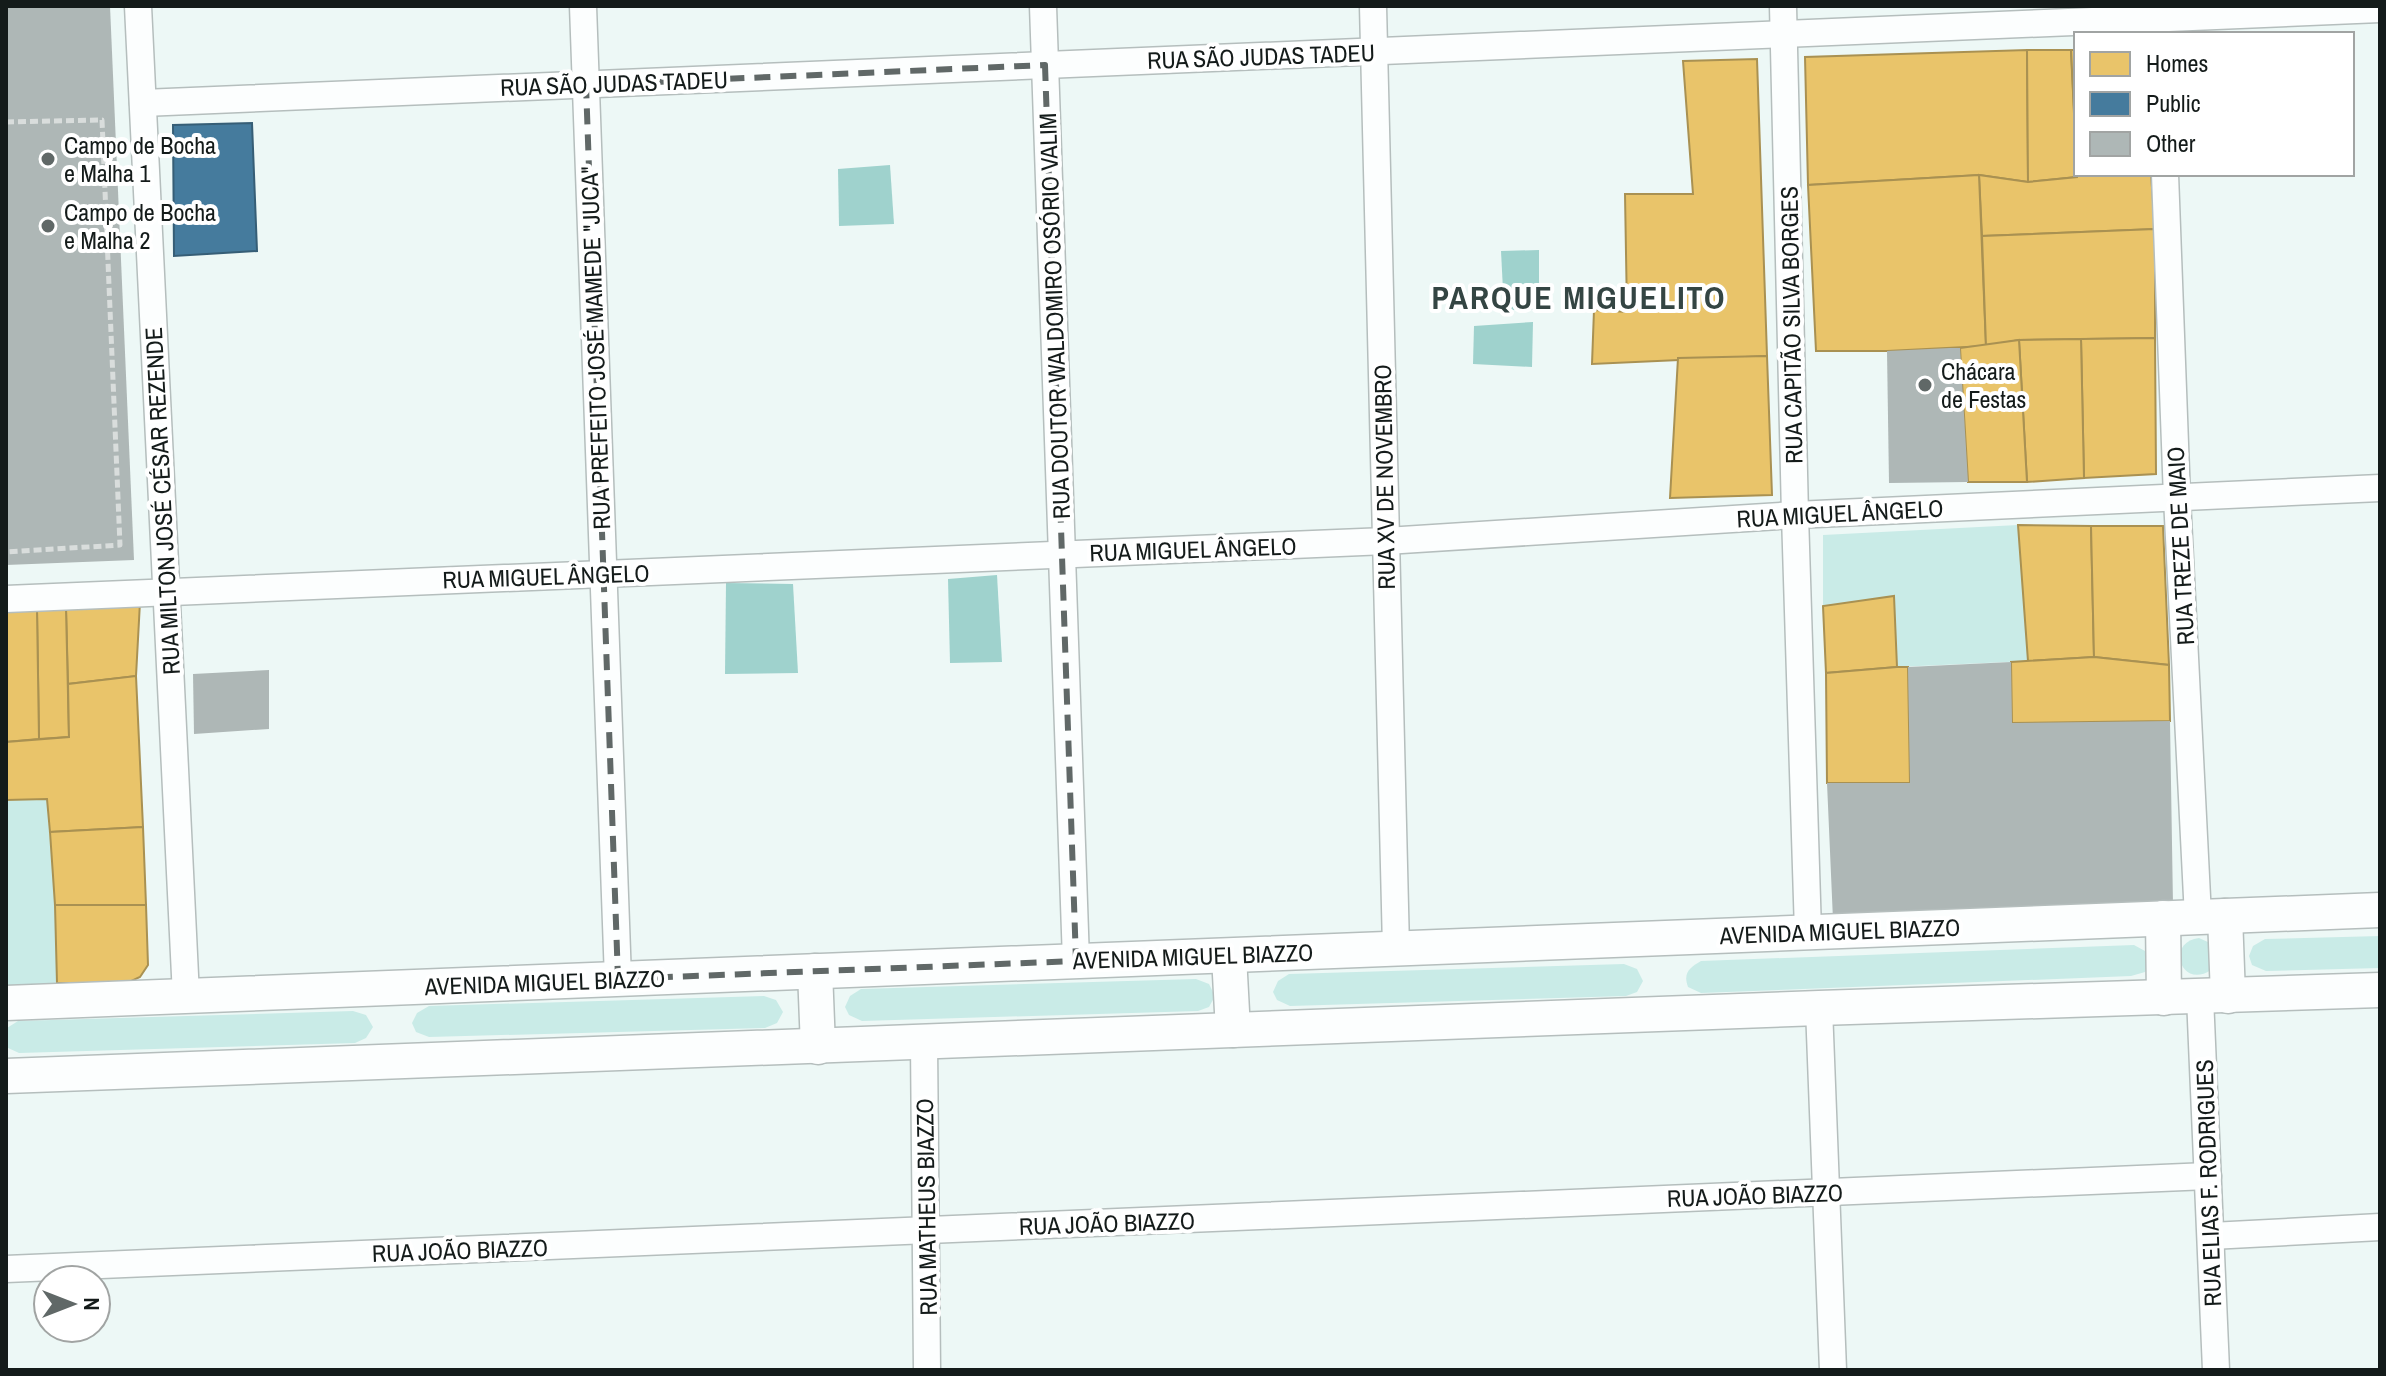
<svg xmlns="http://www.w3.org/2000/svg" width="2386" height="1376" viewBox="0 0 2386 1376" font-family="'Archivo Narrow',sans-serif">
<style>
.green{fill:#c9ebe7}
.water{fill:#9fd2cd}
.homes{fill:#e9c46a;stroke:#a99152;stroke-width:2}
.public{fill:#457b9d;stroke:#365e76;stroke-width:2}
.building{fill:#aeb7b6}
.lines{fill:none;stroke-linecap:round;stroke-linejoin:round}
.minor-casing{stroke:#b5bebd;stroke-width:29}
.tertiary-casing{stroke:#b5bebd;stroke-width:37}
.path{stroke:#d9dddc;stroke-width:5;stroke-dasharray:8 4;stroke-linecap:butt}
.minor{stroke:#fcfefe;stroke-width:26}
.tertiary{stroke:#fcfefe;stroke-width:34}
.marked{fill:none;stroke:#606867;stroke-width:6;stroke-dasharray:16 10;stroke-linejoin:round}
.poi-dot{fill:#606867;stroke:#fff;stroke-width:3}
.labels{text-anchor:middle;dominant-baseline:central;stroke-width:8;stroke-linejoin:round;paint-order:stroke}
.street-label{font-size:24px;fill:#141b1a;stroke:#fff}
.poi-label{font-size:24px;fill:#141b1a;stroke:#fff;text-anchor:start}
.district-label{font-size:32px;font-weight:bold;letter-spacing:2px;fill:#344543;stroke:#fff}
</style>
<rect width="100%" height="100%" fill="#edf8f6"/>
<!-- green -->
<g class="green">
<polygon points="2018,525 2028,661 1897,667 1894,596 1823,606 1823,535"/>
<polygon points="47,799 55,905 57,983 6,988 6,800"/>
<polygon points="2380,936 2380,968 2266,971 2252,965 2249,956 2253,946 2265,939"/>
<path d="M2199 938 2210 943 2211 970C2181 990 2165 942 2199 938Z"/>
<path d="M2134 945 2145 951 2151 961 2145 972 2131 976 1701 993 1688 987C1683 973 1689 968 1701 961Z"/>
<polygon points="1624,964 1637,969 1643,981 1637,992 1626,996 1290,1006 1277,1000 1273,992 1278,981 1289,974"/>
<polygon points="1196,979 1209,984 1215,996 1209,1007 1198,1011 862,1021 849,1015 845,1007 850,996 861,989"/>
<polygon points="764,996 776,1000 783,1012 777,1023 765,1028 429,1037 416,1032 412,1023 417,1013 429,1006"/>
<polygon points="353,1011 366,1015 373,1027 366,1038 355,1043 19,1053 6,1047 7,1028 18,1021"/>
</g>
<!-- water -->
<g class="water">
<polygon points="890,165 894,224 839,226 838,169"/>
<polygon points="1539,250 1539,310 1504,310 1501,251"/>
<polygon points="1533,322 1532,367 1473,364 1474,326"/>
<polygon points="997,575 1002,662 950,663 948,579"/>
<polygon points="726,583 793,584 798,673 725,674"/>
</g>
<!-- homes -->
<g class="homes">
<polygon points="2027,50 2028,182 1979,175 1808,185 1805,57"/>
<polygon points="2027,50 2071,50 2077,177 2028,182"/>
<polygon points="2071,50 2076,50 2076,149"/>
<polygon points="1757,59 1767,356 1592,364 1594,310 1627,312 1625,194 1693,194 1683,61"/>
<polygon points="2077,174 2151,174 2155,229 1982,236 1979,175 2028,182 2077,177"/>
<polygon points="1979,175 1986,346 1887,351 1816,351 1808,185"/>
<polygon points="2155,229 2155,338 2019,340 1986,346 1982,236"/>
<polygon points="2155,338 2156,474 2084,478 2081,339"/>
<polygon points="2081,339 2084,478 2027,482 2019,340"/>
<polygon points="2019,340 2027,482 1968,482 1960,348"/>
<polygon points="1767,356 1772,495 1670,498 1678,358"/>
<polygon points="2018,525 2091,526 2094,657 2028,661"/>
<polygon points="2091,526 2163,526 2169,665 2094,657"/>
<polygon points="1894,596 1897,667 1826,673 1823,606"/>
<polygon points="140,602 136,676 68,684 66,609"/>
<polygon points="66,609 69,737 39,739 37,610"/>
<polygon points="37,610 39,739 6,742 6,612"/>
<polygon points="2094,657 2169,665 2170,721 2012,723 2011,662"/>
<polygon points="1897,667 1908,667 1910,783 1827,783 1826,673"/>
<polygon points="136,676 143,827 50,832 47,799 6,800 6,742 69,737 68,684"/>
<polygon points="143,827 146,905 55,905 50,832"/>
<polygon points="55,905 146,905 148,965 140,977 127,983 57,983"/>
</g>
<!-- public -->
<polygon class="public" points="252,123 257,251 174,256 173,125"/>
<!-- building -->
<g class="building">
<polygon points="6,6 110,6 134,560 6,565"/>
<polygon points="1950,348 1960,348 1968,482 1889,483 1887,351"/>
<polygon points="2011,662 2012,723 2170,721 2173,905 1833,920 1827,783 1910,783 1908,667"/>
<polygon points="269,670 269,729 194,734 193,674"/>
</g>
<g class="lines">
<!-- minor casing -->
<g class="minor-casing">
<g id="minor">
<polyline points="138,6 186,996"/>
<polyline points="583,6 618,979"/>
<polyline points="1043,6 1076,961"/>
<polyline points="1373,6 1396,948"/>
<polyline points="1783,6 1795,515 1808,932"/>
<polyline points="143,103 2380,9"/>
<polyline points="2165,174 2177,498 2198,917"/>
<polyline points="6,599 1386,541 1795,515 2380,488"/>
<polyline points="2200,997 2216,1370"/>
<polyline points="1819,1008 1833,1370"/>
<polyline points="924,1043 927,1370"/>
<polyline points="2211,1236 2380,1227"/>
<polyline points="6,1269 2208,1176"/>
</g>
</g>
<!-- tertiary casing -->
<g class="tertiary-casing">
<g id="tertiary">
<polyline points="2225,916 2228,996"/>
<polyline points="2163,918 2164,998"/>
<polyline points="1229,956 1233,1030"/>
<polyline points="815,971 818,1047"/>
<polyline points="6,1003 2380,910"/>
<polyline points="6,1076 1819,1008 2380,990"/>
</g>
</g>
<!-- path -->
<polyline class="path" points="6,122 102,120 120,545 6,552"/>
<!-- minor -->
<use href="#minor" class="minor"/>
<!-- tertiary -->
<use href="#tertiary" class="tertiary"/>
</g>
<!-- marked area -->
<path class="marked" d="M1045 65 1076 961 618 979 586 85Z"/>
<!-- markers -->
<g class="poi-dot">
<circle cx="48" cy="159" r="8"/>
<circle cx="48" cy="226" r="8"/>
<circle cx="1925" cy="385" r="8"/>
</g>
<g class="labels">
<!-- street labels -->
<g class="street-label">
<text transform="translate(1261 56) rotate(-2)">RUA SÃO JUDAS TADEU</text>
<text transform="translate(614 83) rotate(-2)">RUA SÃO JUDAS TADEU</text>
<text transform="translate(1054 316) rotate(-92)">RUA DOUTOR WALDOMIRO OSÓRIO VALIM</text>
<text transform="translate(1791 325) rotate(-91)">RUA CAPITÃO SILVA BORGES</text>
<text transform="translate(595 348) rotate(-92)">RUA PREFEITO JOSÉ MAMEDE "JUCA"</text>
<text transform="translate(1384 477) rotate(-91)">RUA XV DE NOVEMBRO</text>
<text transform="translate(162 501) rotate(-93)">RUA MILTON JOSÉ CÉSAR REZENDE</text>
<text transform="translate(1840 513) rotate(-3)">RUA MIGUEL ÂNGELO</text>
<text transform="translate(2180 546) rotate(-93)">RUA TREZE DE MAIO</text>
<text transform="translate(1193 549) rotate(-2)">RUA MIGUEL ÂNGELO</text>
<text transform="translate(546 576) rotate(-2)">RUA MIGUEL ÂNGELO</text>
<text transform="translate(1840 931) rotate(-2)">AVENIDA MIGUEL BIAZZO</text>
<text transform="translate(1193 956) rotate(-2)">AVENIDA MIGUEL BIAZZO</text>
<text transform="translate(545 982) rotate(-2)">AVENIDA MIGUEL BIAZZO</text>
<text transform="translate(2208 1183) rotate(-92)">RUA ELIAS F. RODRIGUES</text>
<text transform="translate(1755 1195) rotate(-2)">RUA JOÃO BIAZZO</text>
<text transform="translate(926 1207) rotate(-91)">RUA MATHEUS BIAZZO</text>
<text transform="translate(1107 1223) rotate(-2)">RUA JOÃO BIAZZO</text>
<text transform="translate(460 1250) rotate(-2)">RUA JOÃO BIAZZO</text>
</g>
<!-- poi labels -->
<g class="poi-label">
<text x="64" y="145">Campo de Bocha<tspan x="64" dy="28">e Malha 1</tspan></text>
<text x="64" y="212">Campo de Bocha<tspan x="64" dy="28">e Malha 2</tspan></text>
<text x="1941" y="371">Chácara<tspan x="1941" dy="28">de Festas</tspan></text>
</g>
<!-- district labels -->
<g class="district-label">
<text x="1579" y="297">PARQUE MIGUELITO</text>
</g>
</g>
<!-- border -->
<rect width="2386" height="1376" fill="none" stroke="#141b1a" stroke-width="16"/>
<!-- legend -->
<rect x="2074" y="32" width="280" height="144" fill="#ffffff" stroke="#a1a4a3" stroke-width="2"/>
<rect x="2090" y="52" width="40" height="24" fill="#e9c46a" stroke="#a1a4a3" stroke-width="2"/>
<text x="2146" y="72" font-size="24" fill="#141b1a">Homes</text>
<rect x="2090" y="92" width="40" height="24" fill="#457b9d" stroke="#a1a4a3" stroke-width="2"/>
<text x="2146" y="112" font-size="24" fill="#141b1a">Public</text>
<rect x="2090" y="132" width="40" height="24" fill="#aeb7b6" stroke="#a1a4a3" stroke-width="2"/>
<text x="2146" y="152" font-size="24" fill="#141b1a">Other</text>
<!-- north arrow -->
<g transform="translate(72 1304) rotate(90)"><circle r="38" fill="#ffffff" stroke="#a1a4a3" stroke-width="2"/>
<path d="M0-6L14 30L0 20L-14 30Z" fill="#606867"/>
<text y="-12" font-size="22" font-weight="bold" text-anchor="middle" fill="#141b1a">N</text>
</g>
</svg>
